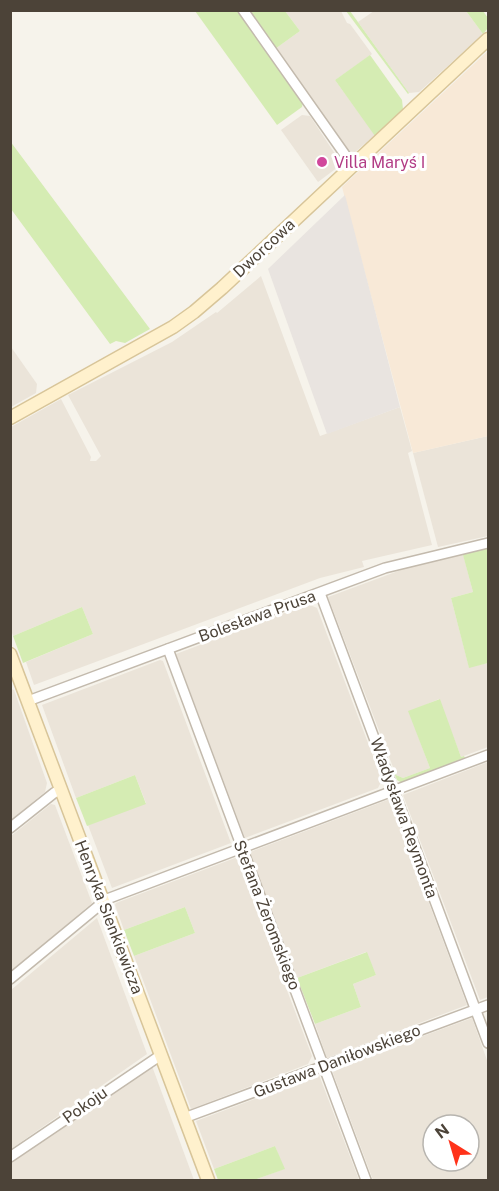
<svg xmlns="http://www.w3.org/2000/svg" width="499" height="1191" viewBox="0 0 499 1191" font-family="'Public Sans',sans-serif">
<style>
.residential{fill:#ebe4d9;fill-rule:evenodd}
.commercial{fill:#f8e9d7}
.industrial{fill:#e9e4e0}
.green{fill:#d5ecb3}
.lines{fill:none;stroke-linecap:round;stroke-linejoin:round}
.street-casing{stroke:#c3baad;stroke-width:12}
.secondary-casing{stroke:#d8c599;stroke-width:15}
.street{stroke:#fff;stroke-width:9}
.secondary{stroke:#fff1cd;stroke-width:12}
.hotel-dot{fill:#d1479c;stroke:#fff;stroke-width:2}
.labels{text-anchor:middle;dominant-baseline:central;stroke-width:6;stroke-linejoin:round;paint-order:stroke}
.hotel-label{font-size:16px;fill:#b23c85;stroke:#fff;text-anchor:start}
.street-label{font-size:16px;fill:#4c4338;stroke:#fff}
</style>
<rect width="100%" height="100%" fill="#f6f3eb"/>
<!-- residential -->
<g class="residential">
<polygon points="285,11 341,11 347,23 350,24 372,54 335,80 375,135 355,152 348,151 275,49 300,31"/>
<polygon points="374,11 466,11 483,34 419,92 409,93 358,22"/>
<polygon points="302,115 310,116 339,160 338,167 318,182 281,130"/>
<polygon points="261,276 320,436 400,407 412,451 408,453 432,545 362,561 364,567 320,578 34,685 26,662 93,634 82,607 13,636 11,630 11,427 61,399 91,457 90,461 96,461 101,456 68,395 172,342 216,312 217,313"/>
<polygon points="11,347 37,384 36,393 11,407"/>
<polygon points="488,436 488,536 438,547 413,453"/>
<polygon points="463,554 473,592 451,598 469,667 488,663 488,747 461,757 439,699 409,712 430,768 403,778 396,775 328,597 409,567"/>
<polygon points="308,604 317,608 382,780 378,788 245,838 176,654"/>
<polygon points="160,660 163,661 231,843 112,888 88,825 146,803 135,775 76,798 42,705"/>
<polygon points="11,689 14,690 47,783 45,792 11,820"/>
<polygon points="488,762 488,997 480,1000 403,795"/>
<polygon points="390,799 467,1005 327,1058 315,1024 361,1007 353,984 376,975 366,952 297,978 250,852"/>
<polygon points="51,804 55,805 92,903 11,972 11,836"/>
<polygon points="235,858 237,859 312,1056 308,1064 191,1109 134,956 195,933 185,907 124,930 115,905 116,903"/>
<polygon points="97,918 147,1054 11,1149 11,990"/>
<path d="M472 1018 488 1063V1180H373L333 1073 334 1069ZM433 1125H469V1161H433Z"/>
<polygon points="152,1066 194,1180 11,1180 11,1163"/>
<polygon points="319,1075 359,1180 254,1180 284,1169 275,1146 214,1169 196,1121"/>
</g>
<!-- commercial -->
<polygon class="commercial" points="488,51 488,436 413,453 342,187"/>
<!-- industrial -->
<polygon class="industrial" points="345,195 400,407 327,434 268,269"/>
<!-- green -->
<g class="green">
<polygon points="195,11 238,11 303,102 302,107 277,125"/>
<polygon points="245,11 285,11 300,31 275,49"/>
<polygon points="346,11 350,11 409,93 408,94"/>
<polygon points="466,11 483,11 488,18 488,28 483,34"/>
<polygon points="370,55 402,100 403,109 375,136 335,80"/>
<polygon points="10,141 150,329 125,343 116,341 110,344 11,209"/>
<polygon points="488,547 488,663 469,668 451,598 473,592 463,555 450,556"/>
<polygon points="82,607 93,634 23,663 13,636"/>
<polygon points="440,699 461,757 464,756 466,760 402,783 397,780 390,764 396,775 403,778 430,768 408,711"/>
<polygon points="135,775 146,804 87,826 76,798"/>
<polygon points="185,907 195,933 134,956 124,930"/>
<polygon points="367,952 376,975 353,984 361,1007 315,1024 297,978"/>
<polygon points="275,1146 285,1169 254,1180 218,1180 214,1169"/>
</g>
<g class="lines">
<!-- street casing -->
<g class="street-casing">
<g id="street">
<polyline points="243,10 353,166"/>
<polyline points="320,593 488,1043"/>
<polyline points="168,649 366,1180"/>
<polyline points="28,701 385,568 488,543"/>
<polyline points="10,828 54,793 61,789"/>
<polyline points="10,979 107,899 488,755"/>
<polyline points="184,1118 488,1005"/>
<polyline points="10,1157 161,1055"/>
</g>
</g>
<!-- secondary casing -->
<g class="secondary-casing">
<g id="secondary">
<polyline points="10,418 173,327 194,312 222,288 488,39"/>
<polyline points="10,654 208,1180"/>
</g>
</g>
<!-- street -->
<use href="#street" class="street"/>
<!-- secondary -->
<use href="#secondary" class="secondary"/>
</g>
<!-- markers -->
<circle class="hotel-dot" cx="322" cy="162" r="6"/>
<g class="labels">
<!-- hotel labels -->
<g class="hotel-label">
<text x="334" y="162">Villa Maryś I</text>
</g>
<!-- street labels -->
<g class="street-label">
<text transform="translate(264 248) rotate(-43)">Dworcowa</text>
<text transform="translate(257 616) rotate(-20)">Bolesława Prusa</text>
<text transform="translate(404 818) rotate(70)">Władysława Reymonta</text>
<text transform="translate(267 915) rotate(69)">Stefana Żeromskiego</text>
<text transform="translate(109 917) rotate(69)">Henryka Sienkiewicza</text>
<text transform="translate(337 1061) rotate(-21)">Gustawa Daniłowskiego</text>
<text transform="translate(85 1105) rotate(-35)">Pokoju</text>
</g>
</g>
<!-- border -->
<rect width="499" height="1191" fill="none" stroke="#4c4338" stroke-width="24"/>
<!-- north arrow -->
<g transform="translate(451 1143) rotate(323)"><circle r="28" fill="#ffffff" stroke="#b7b4af" stroke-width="1.5"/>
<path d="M0-4.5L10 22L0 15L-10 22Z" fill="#ff321a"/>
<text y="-9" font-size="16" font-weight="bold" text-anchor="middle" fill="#4c4338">N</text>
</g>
</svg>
